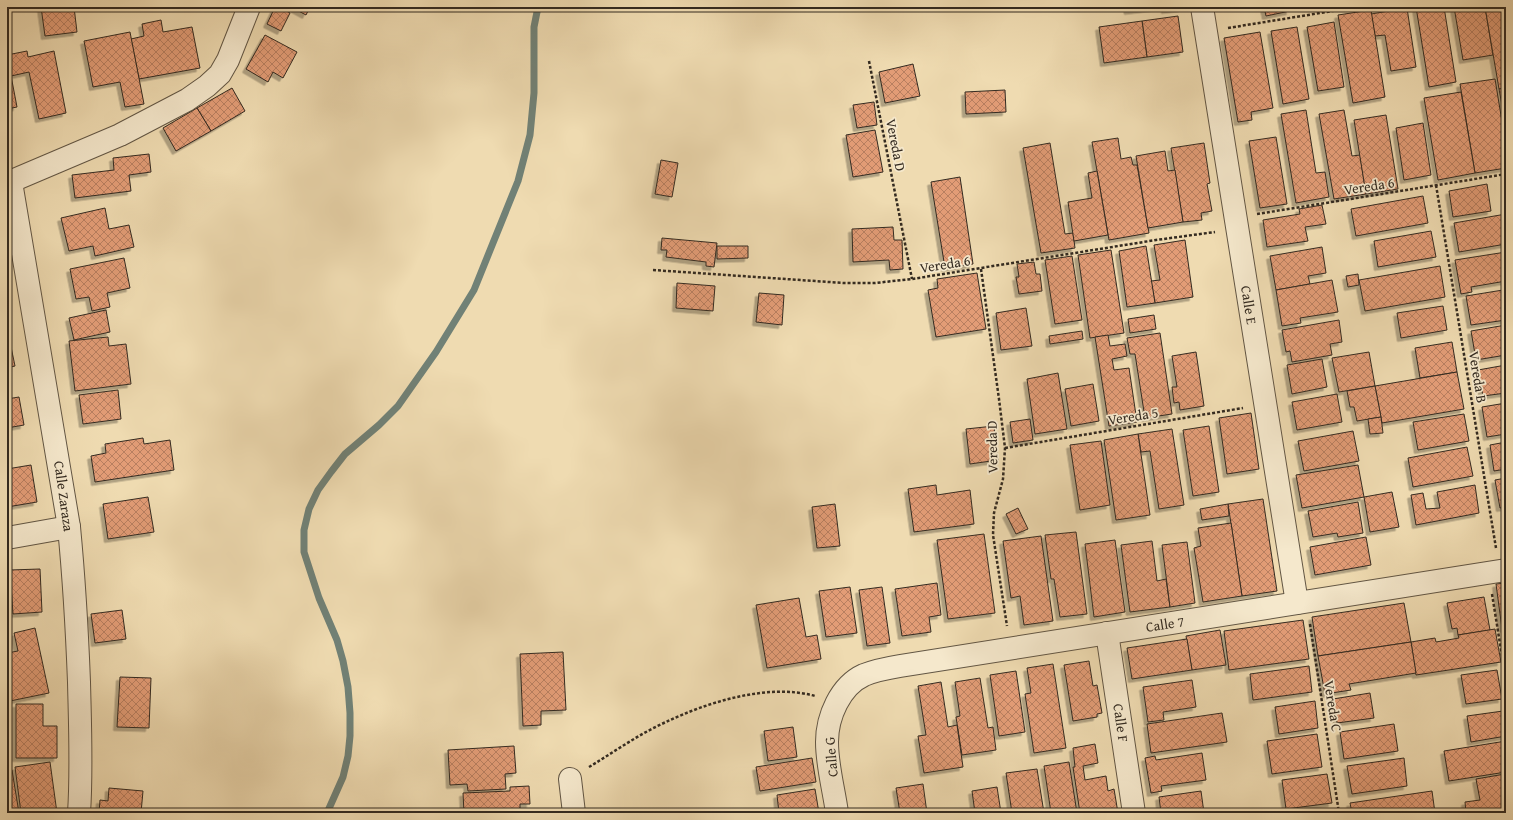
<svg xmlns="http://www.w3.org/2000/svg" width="1513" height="820" viewBox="0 0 1513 820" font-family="'Gentium Book Plus',serif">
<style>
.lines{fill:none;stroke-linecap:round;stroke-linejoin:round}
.stream{stroke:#718176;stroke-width:7}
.building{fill:url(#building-cross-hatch);stroke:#332a20;filter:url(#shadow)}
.minor-casing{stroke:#625644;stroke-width:24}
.path{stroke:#332a20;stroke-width:2.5;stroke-dasharray:3 2;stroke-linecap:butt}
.minor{stroke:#f5e8cc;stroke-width:22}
.labels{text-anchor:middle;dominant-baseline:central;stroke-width:3.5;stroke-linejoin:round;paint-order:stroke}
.street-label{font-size:14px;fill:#332a20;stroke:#f5e8cc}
</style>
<defs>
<pattern id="building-cross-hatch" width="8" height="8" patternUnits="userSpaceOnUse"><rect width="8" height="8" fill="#e29c76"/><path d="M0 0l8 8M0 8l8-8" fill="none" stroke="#b87f60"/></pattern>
<filter id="shadow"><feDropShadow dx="-3.5" dy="3.5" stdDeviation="0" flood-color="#0004"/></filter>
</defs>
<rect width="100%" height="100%" fill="#efdbb1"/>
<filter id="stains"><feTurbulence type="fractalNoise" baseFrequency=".005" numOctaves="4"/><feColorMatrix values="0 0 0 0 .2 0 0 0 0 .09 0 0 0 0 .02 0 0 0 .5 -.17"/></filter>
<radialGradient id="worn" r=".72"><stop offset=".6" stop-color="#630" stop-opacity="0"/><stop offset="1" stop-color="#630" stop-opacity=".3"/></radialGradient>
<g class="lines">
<!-- stream -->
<polyline class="stream" points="327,813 343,777 348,756 350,736 350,713 348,687 343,661 337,640 319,598 304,552 304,530 309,509 318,490 331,472 345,454 379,425 398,406 436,352 474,290 518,181 530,135 534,93 534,27 538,7"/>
</g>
<!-- building -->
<g class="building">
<polygon points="41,7 74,7 77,32 45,36"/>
<polygon points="275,7 279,7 290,13 281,31 267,24"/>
<polygon points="291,7 310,7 306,15"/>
<polygon points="1127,7 1160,7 1128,11"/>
<polygon points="1165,7 1182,7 1182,8 1165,10"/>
<polygon points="1264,7 1289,7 1290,11 1266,16"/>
<polygon points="1416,7 1444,7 1456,82 1429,87"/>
<polygon points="1454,7 1485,7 1493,55 1463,60"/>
<polygon points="1485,7 1506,7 1506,88 1499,89"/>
<polygon points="1407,8 1416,67 1391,71 1385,35 1375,36 1371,14"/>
<polygon points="1371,10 1385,97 1353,103 1338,15"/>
<polygon points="1178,16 1183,52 1147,57 1142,21"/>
<polygon points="161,20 163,32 192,27 200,68 139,79 131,39 144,36 142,24"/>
<polygon points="1142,21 1147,57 1104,63 1099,27"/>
<polygon points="1334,22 1344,87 1318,91 1307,27"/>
<polygon points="1297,27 1309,99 1283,104 1271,31"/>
<polygon points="130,32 144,104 125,107 120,82 93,87 84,41"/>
<polygon points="1260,32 1273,108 1251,112 1252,120 1238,122 1224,38"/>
<polygon points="265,35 297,52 283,78 273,72 268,82 246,69"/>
<polygon points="27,51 28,57 54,51 66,113 39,119 29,72 11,76 7,55"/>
<polygon points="8,60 17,107 7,109 7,61"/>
<polygon points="913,64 920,96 885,103 879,72"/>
<polygon points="1495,79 1506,146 1506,168 1475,173 1460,84"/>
<polygon points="232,88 245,111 211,131 197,108"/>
<polygon points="1506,88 1506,111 1503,111 1499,89"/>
<polygon points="1005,90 1006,112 966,114 965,92"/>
<polygon points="1461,92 1475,173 1438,180 1424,98"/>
<polygon points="874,102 877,125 857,128 853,105"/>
<polygon points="197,108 211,131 176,151 163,128"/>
<polygon points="1306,110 1316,173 1325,172 1329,197 1296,203 1281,114"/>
<polygon points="1344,110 1352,156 1360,155 1366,194 1334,199 1319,114"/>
<polygon points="1386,115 1398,189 1366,194 1354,120"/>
<polygon points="1423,123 1431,175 1404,180 1396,128"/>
<polygon points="875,130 883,172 853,177 846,135"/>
<polygon points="1276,137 1287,204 1260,208 1249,141"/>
<polygon points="1118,138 1121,159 1131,157 1133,165 1137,165 1149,233 1109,240 1092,142"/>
<polygon points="1050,143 1065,234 1073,233 1075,248 1041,253 1023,148"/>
<polygon points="1204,143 1210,183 1207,184 1212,211 1201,213 1202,220 1183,222 1171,148"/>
<polygon points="1165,151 1168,171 1175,170 1183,222 1148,228 1136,156"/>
<polygon points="149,154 151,172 129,175 131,191 75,198 72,175 114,170 113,158"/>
<polygon points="661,160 678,163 672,197 655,194"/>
<polygon points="1097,171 1108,235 1074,241 1068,202 1092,198 1088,173"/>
<polygon points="960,177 973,264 945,268 931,182"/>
<polygon points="1487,184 1491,211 1453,217 1449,191"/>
<polygon points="1423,196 1428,223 1356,236 1351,209"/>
<polygon points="1322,205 1326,224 1305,227 1308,241 1267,247 1263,220 1300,214 1299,209"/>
<polygon points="105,208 109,229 129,225 134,247 95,256 93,246 69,251 61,218"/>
<polygon points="1506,214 1506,244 1459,252 1454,223"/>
<polygon points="893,227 894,240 902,240 903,269 890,270 889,260 853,262 852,229"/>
<polygon points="1431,231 1436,257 1378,267 1374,241"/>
<polygon points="662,238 717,243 714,267 706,266 706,262 666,257 667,250 661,250"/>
<polygon points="1185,240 1193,297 1155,303 1151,281 1160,280 1154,245"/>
<polygon points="717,246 748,246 748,258 717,259"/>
<polygon points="1146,246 1155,303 1127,307 1119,251"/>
<polygon points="1322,247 1326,273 1308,276 1310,284 1276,290 1270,256"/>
<polygon points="1111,250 1124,333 1090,338 1078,255"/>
<polygon points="1506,252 1506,281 1471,287 1472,292 1461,294 1455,260"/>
<polygon points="1072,256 1082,320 1055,324 1045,260"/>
<polygon points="124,258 130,288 107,293 110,307 92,311 89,297 76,299 70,269"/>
<polygon points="1034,262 1036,274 1040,274 1042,291 1019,294 1016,277 1019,277 1017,264"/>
<polygon points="1440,266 1445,297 1365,311 1359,280"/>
<polygon points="977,273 986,329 936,337 928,290 938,288 937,279"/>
<polygon points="1358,274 1359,285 1348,287 1346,276"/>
<polygon points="1332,280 1338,312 1300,318 1301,323 1282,326 1276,290"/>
<polygon points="677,283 715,286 713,311 676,308"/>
<polygon points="1503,290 1506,309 1506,320 1471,325 1466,296"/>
<polygon points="759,293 784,295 782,325 756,322"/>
<polygon points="1443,306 1447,330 1401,338 1397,313"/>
<polygon points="1026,308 1032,346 1001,350 996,313"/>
<polygon points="106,310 110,332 74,340 69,318"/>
<polygon points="1154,315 1156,329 1130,333 1128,319"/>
<polygon points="1339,320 1342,342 1330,344 1332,355 1292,362 1290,351 1286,352 1282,330"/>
<polygon points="1506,325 1506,355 1476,360 1471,331"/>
<polygon points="1082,331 1083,339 1050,344 1049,336"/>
<polygon points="1160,333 1172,414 1145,418 1135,354 1130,354 1127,338"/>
<polygon points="1108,335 1110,346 1125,344 1127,356 1112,359 1114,370 1129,368 1137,422 1109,426 1095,337"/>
<polygon points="108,337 109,346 126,344 131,384 75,391 69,341"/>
<polygon points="10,342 15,366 7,368 7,343"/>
<polygon points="1452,342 1457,372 1420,378 1415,348"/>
<polygon points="1196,352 1204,406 1180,410 1179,402 1174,403 1172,387 1177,387 1172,356"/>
<polygon points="1369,352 1375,386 1339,392 1332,358"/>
<polygon points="1322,359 1327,387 1292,394 1287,365"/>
<polygon points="1506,365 1506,393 1483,396 1478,370"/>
<polygon points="1457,372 1464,409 1382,423 1375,386"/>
<polygon points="1058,373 1067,429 1035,434 1027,379"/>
<polygon points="1093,384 1099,421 1071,426 1065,389"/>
<polygon points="1375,386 1381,417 1357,421 1354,407 1350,407 1347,391"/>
<polygon points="118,390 121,419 83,424 79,395"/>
<polygon points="1337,394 1342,422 1297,430 1292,402"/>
<polygon points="19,397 24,425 7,428 7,399"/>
<polygon points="1506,403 1506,434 1487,437 1482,407"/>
<polygon points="1251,413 1259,469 1227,474 1219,418"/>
<polygon points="1464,414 1469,441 1418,450 1413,422"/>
<polygon points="1381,417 1383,433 1370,434 1368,419"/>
<polygon points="1030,419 1033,440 1013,443 1010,422"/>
<polygon points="994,426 998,460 970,464 966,429"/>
<polygon points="1209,426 1219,492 1193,496 1183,430"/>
<polygon points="1172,429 1184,505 1159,509 1150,451 1141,452 1138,434"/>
<polygon points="1353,431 1359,461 1304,471 1298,441"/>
<polygon points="1138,434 1150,515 1116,520 1104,440"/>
<polygon points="143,438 144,444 170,440 174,470 95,482 91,456 106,453 105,444"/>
<polygon points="1101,441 1110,505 1080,510 1070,445"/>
<polygon points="1506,442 1506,469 1494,471 1490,445"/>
<polygon points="1467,447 1473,476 1413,487 1408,458"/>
<polygon points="31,465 37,502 7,507 7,469"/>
<polygon points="1358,465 1364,497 1302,508 1296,475"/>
<polygon points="1506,478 1506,507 1500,508 1495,480"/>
<polygon points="936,485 937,495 970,490 974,524 914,532 908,489"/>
<polygon points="1475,485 1479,513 1416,525 1411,495 1423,493 1426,509 1440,508 1437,492"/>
<polygon points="1392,492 1399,527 1370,532 1364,497"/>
<polygon points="148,497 154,532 108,539 103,504"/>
<polygon points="1263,499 1277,591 1242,596 1228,504"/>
<polygon points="1358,502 1363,533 1338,537 1337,533 1313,537 1308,511"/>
<polygon points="835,504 840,546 817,548 812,507"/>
<polygon points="1228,504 1229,516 1202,520 1200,509"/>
<polygon points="1018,508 1028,529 1016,534 1006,514"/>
<polygon points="1231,523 1242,596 1203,602 1194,548 1201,546 1198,528"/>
<polygon points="1076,532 1087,614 1060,617 1054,579 1051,579 1045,535"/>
<polygon points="984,534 995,613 948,619 937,540"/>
<polygon points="1041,536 1053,621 1024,625 1020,596 1011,598 1003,541"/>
<polygon points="1366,537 1371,565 1315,575 1310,547"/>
<polygon points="1115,540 1125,612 1094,617 1085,544"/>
<polygon points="1152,541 1157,581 1166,579 1170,607 1130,612 1121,545"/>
<polygon points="1187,542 1195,603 1170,607 1162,545"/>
<polygon points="40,569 42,612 13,614 10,570"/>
<polygon points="937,583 941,615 929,617 931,632 902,636 895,589"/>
<polygon points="1506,583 1506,628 1502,629 1496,584"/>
<polygon points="850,587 857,633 826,637 819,591"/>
<polygon points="882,587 890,643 867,646 859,590"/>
<polygon points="1484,597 1490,630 1458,635 1457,628 1452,629 1447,603"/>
<polygon points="799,598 806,637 817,635 821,659 767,668 756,605"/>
<polygon points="1404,603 1411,642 1318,656 1312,617"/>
<polygon points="122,610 126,639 95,643 91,614"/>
<polygon points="1303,620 1309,659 1229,670 1224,631"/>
<polygon points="35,628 49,693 10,701 7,684 7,653 18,651 14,633"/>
<polygon points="1495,629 1501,662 1416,675 1411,642 1435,638 1436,642 1459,638 1458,635"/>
<polygon points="1220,630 1226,665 1192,670 1186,636"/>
<polygon points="1187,639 1192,670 1132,679 1127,648"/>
<polygon points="1411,642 1416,673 1349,684 1351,690 1325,694 1318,656"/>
<polygon points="563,652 566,710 541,711 541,725 523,726 520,654"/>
<polygon points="1089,661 1093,686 1097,685 1102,713 1097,714 1097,717 1073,721 1064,665"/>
<polygon points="1053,664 1066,748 1034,753 1025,694 1031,693 1027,668"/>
<polygon points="1309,666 1312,692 1253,700 1250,674"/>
<polygon points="1497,670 1502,699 1466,704 1461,675"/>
<polygon points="1016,671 1025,732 999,736 990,675"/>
<polygon points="120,677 151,678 149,728 117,727"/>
<polygon points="980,678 988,728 993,727 996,750 962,755 956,717 960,716 955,682"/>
<polygon points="1192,680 1196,707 1163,712 1164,720 1148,722 1143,687"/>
<polygon points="941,682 948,727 957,725 963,767 924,773 918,736 926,735 918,686"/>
<polygon points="1370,693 1374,718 1337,723 1333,699"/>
<polygon points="1315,701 1318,728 1279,734 1275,707"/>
<polygon points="16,704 43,704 43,726 57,726 57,758 16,758"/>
<polygon points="1503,711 1506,736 1471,742 1467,716"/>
<polygon points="1222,713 1227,742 1151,753 1147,724"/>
<polygon points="1394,724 1398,751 1344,759 1340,732"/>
<polygon points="793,727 797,757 768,761 764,731"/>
<polygon points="1317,734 1322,767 1272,774 1267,741"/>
<polygon points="1506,741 1506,772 1449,781 1444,751"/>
<polygon points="1095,744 1098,763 1083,766 1085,780 1106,776 1108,791 1114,789 1118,813 1080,813 1073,767 1075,767 1073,748"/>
<polygon points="514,746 516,773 505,774 506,789 468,791 467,784 450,785 448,750"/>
<polygon points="1202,753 1206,780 1161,786 1162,791 1151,793 1145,758 1155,756 1156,760"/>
<polygon points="812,758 816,782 760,791 756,767"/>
<polygon points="1404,758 1407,786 1352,794 1347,766"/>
<polygon points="50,762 57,813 21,813 15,767"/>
<polygon points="1069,762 1077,813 1051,813 1044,766"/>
<polygon points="1037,769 1044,813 1012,813 1006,773"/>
<polygon points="12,770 19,813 7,813 7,771"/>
<polygon points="1327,774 1332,803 1286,809 1282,780"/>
<polygon points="1505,774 1506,810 1486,813 1466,813 1465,802 1480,800 1476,779"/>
<polygon points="923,784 927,813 900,813 896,788"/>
<polygon points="529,786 530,804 520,804 520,813 464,813 463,793 510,791 510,787"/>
<polygon points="997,787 1001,813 975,813 972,791"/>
<polygon points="109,788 143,791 141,813 99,813 100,800 108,801"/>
<polygon points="815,789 819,813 779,813 777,795"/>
<polygon points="1201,791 1204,813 1161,813 1159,797"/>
<polygon points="1432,791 1435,813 1352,813 1350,803"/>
<polygon points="1329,809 1329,813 1303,813"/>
</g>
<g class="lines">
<!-- minor casing -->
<g class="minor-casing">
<g id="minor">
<polyline points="1202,7 1297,603"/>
<path d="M11 182 69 527C74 579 77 630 79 682 80 726 82 770 79 813"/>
<polyline points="7,183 120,135 187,100 207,86 220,74 228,60 249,7"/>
<polyline points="7,538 69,527"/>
<polyline points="1107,633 1134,813"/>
<polyline points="570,779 574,813"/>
<path d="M837 813C834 790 827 766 827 742 827 717 840 686 864 675 876 670 888 668 900 666L1506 570"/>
</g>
</g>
<!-- path -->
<g class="path">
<polyline points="1228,28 1357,7"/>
<polyline points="869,61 912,279"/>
<polyline points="1436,185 1496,548"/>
<polyline points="1257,214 1506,174"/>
<polyline points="981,269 999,399 1005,448 1003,479 994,513 993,535 1007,626"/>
<polyline points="653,270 844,283 875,283 912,279 1156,240 1215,232"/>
<polyline points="1005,448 1243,408"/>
<polyline points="1492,594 1506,681"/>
<polyline points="1310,624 1339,813"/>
<path d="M589 767C614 752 639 734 666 722 708 702 768 683 815 696"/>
</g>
<!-- minor -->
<use href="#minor" class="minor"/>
</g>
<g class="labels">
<!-- street labels -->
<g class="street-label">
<text transform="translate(896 145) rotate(79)">Vereda D</text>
<text transform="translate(1369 186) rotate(-9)">Vereda 6</text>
<text transform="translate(945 264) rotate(-9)">Vereda 6</text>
<text transform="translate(1249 305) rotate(81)">Calle E</text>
<text transform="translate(1478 377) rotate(81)">Vereda B</text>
<text transform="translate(1133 416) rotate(-9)">Vereda 5</text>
<text transform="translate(992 447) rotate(-91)">Vereda D</text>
<text transform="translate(64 496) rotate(82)">Calle Zaraza</text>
<text transform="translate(1165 624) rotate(-9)">Calle 7</text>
<text transform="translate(1333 706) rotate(81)">Vereda C</text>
<text transform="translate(1121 723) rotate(82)">Calle F</text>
<text transform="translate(831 757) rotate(-95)">Calle G</text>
</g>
</g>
<!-- margin -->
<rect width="1513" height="820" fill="none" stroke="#efdbb1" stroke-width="24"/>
<rect x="8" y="8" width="1497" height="804" fill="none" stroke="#332a20" stroke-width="2"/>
<rect x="12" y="12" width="1489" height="796" fill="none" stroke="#332a20"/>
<rect width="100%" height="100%" filter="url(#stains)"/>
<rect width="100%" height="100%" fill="url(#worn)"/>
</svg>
